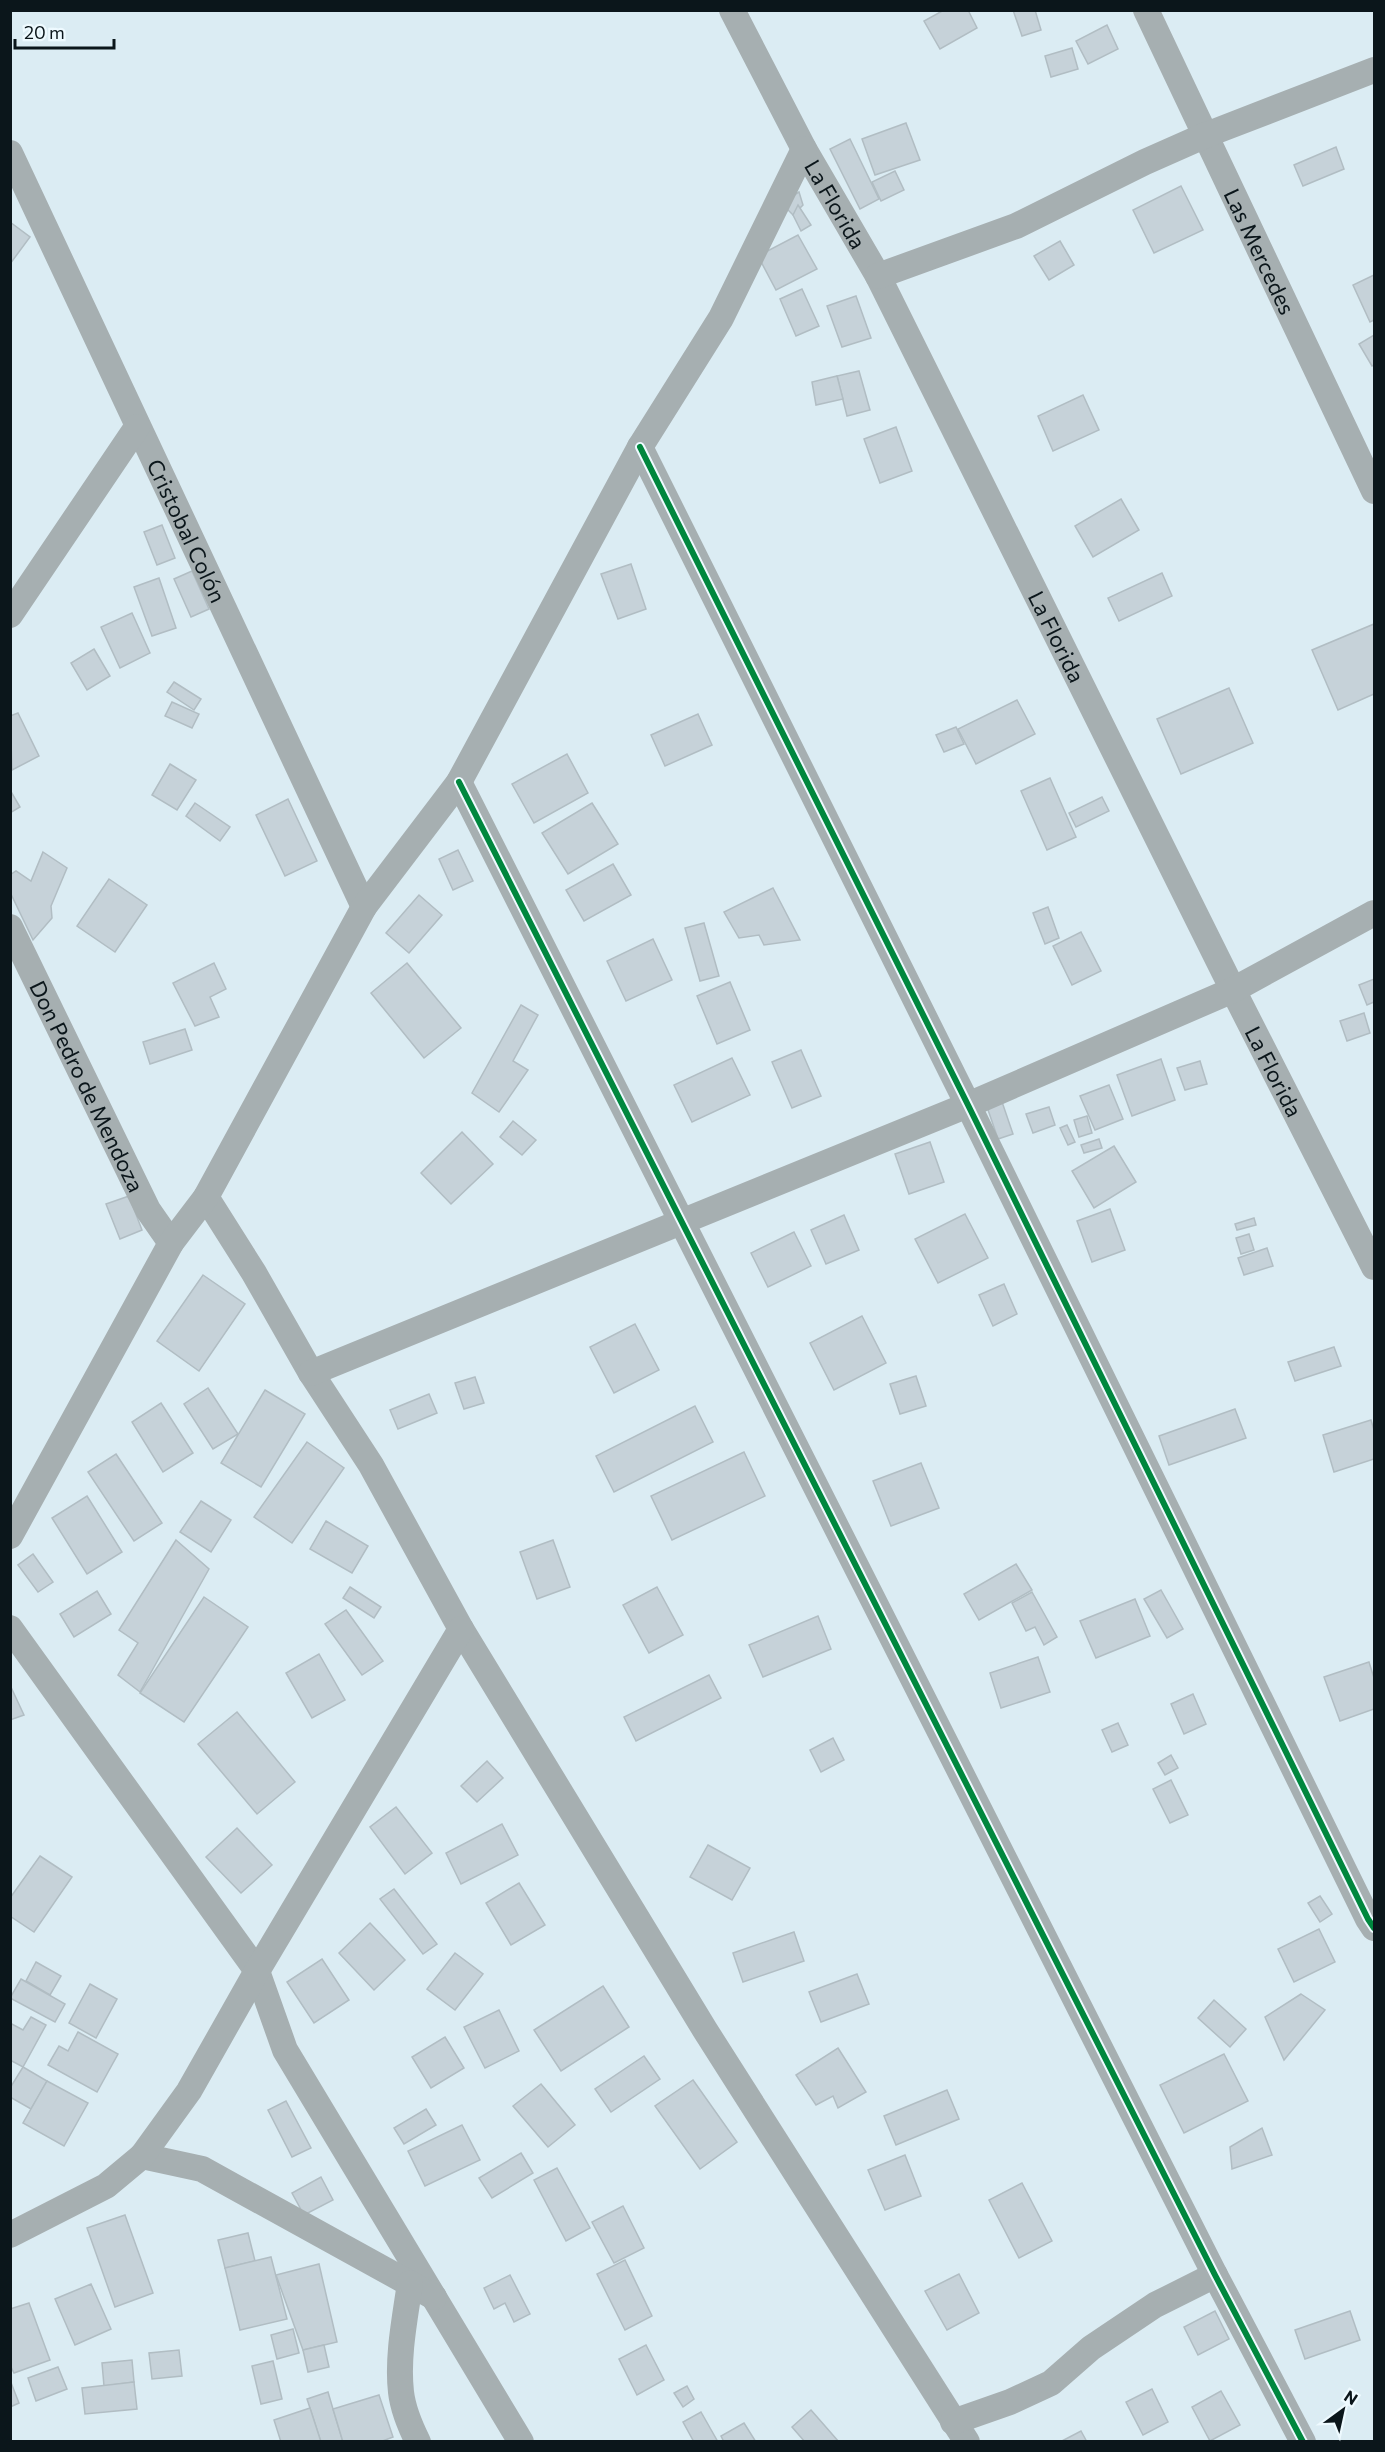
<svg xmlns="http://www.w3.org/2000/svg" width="1385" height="2452" viewBox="0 0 1385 2452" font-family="Commissioner,sans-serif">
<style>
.building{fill:#c6d2d9;stroke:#b1bdc3;stroke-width:1.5}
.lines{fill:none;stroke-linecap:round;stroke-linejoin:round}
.minor{stroke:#a6afb1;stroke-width:26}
.cycleway-casing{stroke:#eefaff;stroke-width:10}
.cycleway{stroke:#00873e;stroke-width:6}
.labels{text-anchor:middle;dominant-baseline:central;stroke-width:6;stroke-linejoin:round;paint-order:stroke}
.street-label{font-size:22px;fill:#0b161b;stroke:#eefaff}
</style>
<rect width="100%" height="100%" fill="#dbecf3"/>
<!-- building -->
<g class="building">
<polygon points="944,10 968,10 977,28 940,49 924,21"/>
<polygon points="1013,10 1035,10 1041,30 1022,36"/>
<polygon points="1107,25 1118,49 1088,64 1076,41"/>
<polygon points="1072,48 1078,69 1051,77 1045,56"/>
<polygon points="906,123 920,160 875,175 862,139"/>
<polygon points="850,139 879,199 860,209 830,149"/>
<polygon points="1336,147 1344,169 1303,186 1294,165"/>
<polygon points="895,171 904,190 881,201 872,182"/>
<polygon points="1181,186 1203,230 1154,253 1133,210"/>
<polygon points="799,192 803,205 793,215 781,203"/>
<polygon points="798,205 811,225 801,231 793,215"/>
<polygon points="10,222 30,237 10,264"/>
<polygon points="798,235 817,269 776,290 758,256"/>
<polygon points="1060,241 1074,265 1049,280 1034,256"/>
<polygon points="1374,275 1374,320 1370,322 1353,285"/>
<polygon points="802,289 819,326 796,336 780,299"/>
<polygon points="856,296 871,338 842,347 827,306"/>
<polygon points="1374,335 1374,365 1372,366 1359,344"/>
<polygon points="859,371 870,410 847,416 837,376"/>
<polygon points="837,376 843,399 816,405 812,382"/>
<polygon points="1083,395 1099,430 1053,451 1038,416"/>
<polygon points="896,427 912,471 880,483 864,439"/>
<polygon points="1121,499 1139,530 1093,557 1075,526"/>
<polygon points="162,525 175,558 157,565 144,532"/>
<polygon points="631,564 646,609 618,619 601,574"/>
<polygon points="192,571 209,609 191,617 174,579"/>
<polygon points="1162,573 1172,596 1119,621 1108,598"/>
<polygon points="159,578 176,628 152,636 134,587"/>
<polygon points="132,613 150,653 120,668 101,627"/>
<polygon points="1374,624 1374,694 1338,710 1312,650"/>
<polygon points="94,649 110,676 87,690 71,663"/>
<polygon points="174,682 201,699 194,710 167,692"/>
<polygon points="1229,688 1253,743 1181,774 1157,719"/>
<polygon points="1017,700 1035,734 976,764 958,729"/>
<polygon points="172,702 199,714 192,728 165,716"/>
<polygon points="18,713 39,756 12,770 10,716"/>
<polygon points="698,714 712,745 665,766 651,735"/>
<polygon points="956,727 964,744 944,752 936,735"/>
<polygon points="567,754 588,793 534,823 512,784"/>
<polygon points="170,764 196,780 177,810 152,795"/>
<polygon points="1050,778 1076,837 1047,850 1021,791"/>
<polygon points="10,790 20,807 10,813"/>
<polygon points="1102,797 1109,811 1076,827 1069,813"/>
<polygon points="288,799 317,861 285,876 256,815"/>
<polygon points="195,803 230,827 220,841 186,816"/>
<polygon points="592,803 618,844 568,874 542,833"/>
<polygon points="458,850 473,881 453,890 439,859"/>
<polygon points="43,852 67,868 51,906 52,918 33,940 10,892 10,875 16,871 31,881"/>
<polygon points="613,864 631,895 584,921 566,890"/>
<polygon points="109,879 147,905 115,952 77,926"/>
<polygon points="773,888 800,940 764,945 759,935 739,938 724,912"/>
<polygon points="419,895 442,915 409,953 386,933"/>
<polygon points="1048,907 1059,938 1045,944 1033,913"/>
<polygon points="704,923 719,976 700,981 685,928"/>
<polygon points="1081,932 1101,971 1072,985 1053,946"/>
<polygon points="653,939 672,980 626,1001 607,961"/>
<polygon points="214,963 226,989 210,997 219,1017 195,1026 173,983"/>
<polygon points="407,963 461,1028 424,1058 371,993"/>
<polygon points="1374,979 1374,1002 1367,1005 1359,985"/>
<polygon points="730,982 750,1030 717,1044 697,996"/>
<polygon points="521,1005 538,1015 513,1061 528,1070 499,1112 472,1093"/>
<polygon points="1364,1013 1370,1033 1347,1041 1340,1021"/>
<polygon points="185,1029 192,1050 150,1064 143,1042"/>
<polygon points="801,1050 821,1096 792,1108 772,1062"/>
<polygon points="732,1058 750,1095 692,1122 674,1085"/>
<polygon points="1161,1059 1175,1100 1132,1116 1117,1075"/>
<polygon points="1200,1061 1207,1084 1185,1090 1177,1068"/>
<polygon points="1109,1085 1123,1119 1095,1130 1080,1096"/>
<polygon points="1000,1096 1013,1134 998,1139 985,1101"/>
<polygon points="1049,1107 1055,1125 1033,1133 1026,1114"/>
<polygon points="1087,1116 1092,1133 1079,1137 1074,1120"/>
<polygon points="513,1121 536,1140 522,1155 500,1137"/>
<polygon points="1067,1125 1075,1142 1068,1145 1060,1128"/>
<polygon points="462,1132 493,1164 451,1204 421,1173"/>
<polygon points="1099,1139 1102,1148 1084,1153 1081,1145"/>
<polygon points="930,1142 944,1182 909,1194 895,1154"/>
<polygon points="1114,1146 1136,1182 1094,1208 1072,1171"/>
<polygon points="129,1196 142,1230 120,1239 106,1204"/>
<polygon points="1110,1209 1125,1250 1092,1262 1077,1221"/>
<polygon points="965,1214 988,1258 938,1283 915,1239"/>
<polygon points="844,1215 859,1250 826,1264 811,1230"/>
<polygon points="1254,1218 1256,1225 1237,1230 1235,1224"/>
<polygon points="794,1232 811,1266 768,1287 751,1253"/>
<polygon points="1249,1234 1254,1250 1241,1254 1236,1238"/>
<polygon points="1267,1248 1273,1266 1244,1275 1238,1258"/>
<polygon points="203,1275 245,1304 199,1371 157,1341"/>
<polygon points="1004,1284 1017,1314 993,1326 979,1295"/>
<polygon points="862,1316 886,1363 834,1390 810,1343"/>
<polygon points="635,1324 659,1370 614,1393 590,1347"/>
<polygon points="1334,1347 1341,1366 1295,1381 1288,1362"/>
<polygon points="916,1376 926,1406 900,1414 890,1384"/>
<polygon points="475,1377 484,1403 464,1409 455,1383"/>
<polygon points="208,1388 238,1434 213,1449 184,1404"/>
<polygon points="265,1390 305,1414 261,1487 221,1463"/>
<polygon points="429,1394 437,1413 398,1429 390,1410"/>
<polygon points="161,1403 193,1453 163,1472 132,1422"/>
<polygon points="695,1406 713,1442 614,1492 596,1456"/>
<polygon points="1235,1409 1246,1438 1169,1465 1159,1436"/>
<polygon points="1371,1420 1374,1430 1374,1459 1334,1472 1323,1435"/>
<polygon points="307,1442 344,1468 292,1543 254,1517"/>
<polygon points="744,1452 765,1496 672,1540 651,1496"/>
<polygon points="116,1454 162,1523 134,1541 88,1472"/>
<polygon points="921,1463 939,1508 891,1526 873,1481"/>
<polygon points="87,1496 122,1552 87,1574 52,1518"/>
<polygon points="201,1501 231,1520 211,1552 180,1532"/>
<polygon points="326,1521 368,1546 352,1573 310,1549"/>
<polygon points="176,1540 209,1569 140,1692 118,1675 138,1643 119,1630"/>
<polygon points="553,1540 570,1587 537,1599 520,1552"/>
<polygon points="33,1554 53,1582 38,1592 18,1565"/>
<polygon points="1016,1564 1032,1590 979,1620 964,1594"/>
<polygon points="350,1587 381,1607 374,1618 343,1598"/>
<polygon points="657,1587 683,1635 649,1653 623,1605"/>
<polygon points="1161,1590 1183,1629 1167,1638 1144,1599"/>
<polygon points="97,1591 111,1614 74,1637 60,1614"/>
<polygon points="1032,1592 1057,1637 1044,1645 1035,1627 1026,1631 1012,1603"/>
<polygon points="204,1597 248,1627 184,1722 140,1693"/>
<polygon points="1135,1599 1150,1636 1096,1658 1080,1621"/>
<polygon points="346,1610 383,1661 362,1675 325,1624"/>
<polygon points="818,1616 831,1649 763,1677 749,1645"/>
<polygon points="319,1654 345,1700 312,1718 286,1673"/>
<polygon points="1038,1657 1050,1692 1001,1708 990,1673"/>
<polygon points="1369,1662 1374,1678 1374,1709 1340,1721 1324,1677"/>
<polygon points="709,1675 721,1698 636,1741 624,1717"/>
<polygon points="10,1685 24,1715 10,1720"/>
<polygon points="1193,1694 1206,1724 1184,1734 1171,1704"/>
<polygon points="237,1712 295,1782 257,1814 198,1744"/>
<polygon points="1118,1723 1128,1745 1112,1752 1102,1730"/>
<polygon points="833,1738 844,1760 821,1772 810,1750"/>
<polygon points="1171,1755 1178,1768 1165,1775 1158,1763"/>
<polygon points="487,1761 503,1778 477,1802 461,1786"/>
<polygon points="1171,1780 1188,1815 1170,1823 1153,1789"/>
<polygon points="396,1807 432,1853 405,1874 370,1827"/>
<polygon points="502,1824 518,1855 461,1884 446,1853"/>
<polygon points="237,1828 272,1865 241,1893 206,1857"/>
<polygon points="708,1845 750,1868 732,1900 690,1877"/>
<polygon points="40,1856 72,1877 34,1932 10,1916 10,1898"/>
<polygon points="519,1883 545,1925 511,1945 486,1903"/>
<polygon points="394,1889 437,1944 423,1954 380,1899"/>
<polygon points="1320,1896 1332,1914 1320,1922 1308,1903"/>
<polygon points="370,1923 405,1960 374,1990 339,1953"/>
<polygon points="1319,1929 1335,1962 1294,1982 1278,1949"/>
<polygon points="794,1932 804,1961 743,1982 733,1953"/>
<polygon points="455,1953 483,1974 455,2010 427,1989"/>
<polygon points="322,1959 349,2000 314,2023 287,1982"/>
<polygon points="36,1962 61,1976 50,1995 26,1981"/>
<polygon points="857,1974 869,2004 821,2022 809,1992"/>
<polygon points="21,1979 65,2004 55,2022 10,1998"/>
<polygon points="90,1984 117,1999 96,2038 69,2023"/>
<polygon points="603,1986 629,2027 561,2071 534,2030"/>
<polygon points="1301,1994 1325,2010 1284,2060 1265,2017"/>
<polygon points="1214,2000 1246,2029 1230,2047 1198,2018"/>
<polygon points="499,2010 519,2051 485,2068 464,2027"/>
<polygon points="31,2017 46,2025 23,2067 10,2060 10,2023 23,2030"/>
<polygon points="78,2032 118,2054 97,2092 48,2065 59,2046 68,2051"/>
<polygon points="445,2037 464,2068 431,2088 412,2057"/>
<polygon points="838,2048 866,2092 838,2108 833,2096 816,2105 796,2075"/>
<polygon points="1224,2054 1248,2101 1184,2133 1160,2085"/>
<polygon points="644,2056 660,2079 611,2112 595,2089"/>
<polygon points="23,2067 47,2081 31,2109 10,2097 10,2088"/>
<polygon points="693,2080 737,2142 700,2169 655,2106"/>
<polygon points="47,2081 88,2103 64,2146 23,2123"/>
<polygon points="541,2084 575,2125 548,2147 513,2106"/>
<polygon points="947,2090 959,2119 896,2145 884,2116"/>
<polygon points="286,2101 311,2148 292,2157 268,2110"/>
<polygon points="426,2109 436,2125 404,2144 394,2128"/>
<polygon points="462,2125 480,2160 425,2186 408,2151"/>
<polygon points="1262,2128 1272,2155 1232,2169 1230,2147"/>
<polygon points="521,2153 533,2173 492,2198 479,2178"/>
<polygon points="905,2155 921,2196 885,2210 868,2170"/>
<polygon points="557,2168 590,2228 566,2241 534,2180"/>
<polygon points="321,2177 333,2200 304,2215 292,2193"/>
<polygon points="1022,2183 1052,2241 1019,2258 989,2200"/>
<polygon points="623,2206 644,2248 614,2263 592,2222"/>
<polygon points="125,2215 153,2293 115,2307 87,2228"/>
<polygon points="248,2233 255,2261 225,2268 218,2240"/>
<polygon points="271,2257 287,2319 240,2330 225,2268"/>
<polygon points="625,2260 652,2316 625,2330 597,2274"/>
<polygon points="319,2264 337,2342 303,2350 276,2275"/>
<polygon points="959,2274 979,2313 947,2330 925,2291"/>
<polygon points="510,2275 530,2314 514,2322 505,2303 494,2309 484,2288"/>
<polygon points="91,2284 111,2329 75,2345 55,2299"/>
<polygon points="29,2303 50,2360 14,2373 10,2365 10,2309"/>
<polygon points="1215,2311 1229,2339 1198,2355 1184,2327"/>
<polygon points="1350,2311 1360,2340 1305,2359 1295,2330"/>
<polygon points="293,2329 299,2353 277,2359 271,2335"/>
<polygon points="324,2345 329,2367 308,2372 303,2350"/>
<polygon points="646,2345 664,2380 637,2395 619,2359"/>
<polygon points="179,2350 182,2376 152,2379 149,2353"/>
<polygon points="132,2360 134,2382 104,2386 102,2363"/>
<polygon points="273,2361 282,2399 261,2404 252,2366"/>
<polygon points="58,2367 67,2389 36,2401 28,2378"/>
<polygon points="10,2380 19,2403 10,2407"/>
<polygon points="134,2382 137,2409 85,2414 82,2388"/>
<polygon points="687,2386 694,2399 683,2407 674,2393"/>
<polygon points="1152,2389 1168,2422 1143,2435 1126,2402"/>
<polygon points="1221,2391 1240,2425 1210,2441 1192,2407"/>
<polygon points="328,2392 333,2409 343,2442 321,2442 307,2399"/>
<polygon points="379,2395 393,2437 380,2442 343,2442 333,2409"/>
<polygon points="310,2408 321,2442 281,2442 274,2420"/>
<polygon points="811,2410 839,2442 805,2442 792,2427"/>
<polygon points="701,2412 718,2442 694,2442 683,2422"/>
<polygon points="744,2423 756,2442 724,2442 721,2436"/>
<polygon points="1081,2431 1087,2442 1060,2442"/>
</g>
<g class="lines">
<!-- minor -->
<g class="minor">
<path id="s1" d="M732 10 804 149 878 276 1233 990 1374 1267"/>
<path id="s2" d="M1146 10 1374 491"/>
<path id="s3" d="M10 153 364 907"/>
<polyline points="878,276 1016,226 1145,162 1206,135 1374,70"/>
<polyline points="640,447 968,1105 1368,1919 1374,1928"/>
<polyline points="10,615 137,427"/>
<polyline points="459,782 1215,2275 1303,2442"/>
<path id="s4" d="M10 927 148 1210 171 1243"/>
<polyline points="206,1197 254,1273 311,1373 371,1465 461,1629 705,2030 967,2442"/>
<polyline points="311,1373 968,1105 1233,990 1374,913"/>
<polyline points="10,1536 171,1243 206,1197 364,907 459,782 640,447 721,318 804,149"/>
<polyline points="10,1628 257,1971 285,2050 521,2442"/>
<polyline points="142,2156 202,2169 434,2297"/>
<polyline points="10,2235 106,2186 142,2156 189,2091 257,1971 461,1629"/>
<path d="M410 2283C405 2318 397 2357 401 2392 403 2410 410 2426 418 2442"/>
<polyline points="953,2422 1010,2402 1051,2383 1091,2348 1155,2305 1215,2275"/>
</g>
<!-- cycleway casing -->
<g class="cycleway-casing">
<g id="cycleway">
<polyline points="640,447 968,1105 1368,1919 1374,1928"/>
<polyline points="459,782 1215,2275 1303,2442"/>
</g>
</g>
<!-- cycleway -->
<use href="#cycleway" class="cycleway"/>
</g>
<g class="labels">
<!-- street labels -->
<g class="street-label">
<text stroke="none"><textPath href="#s1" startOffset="220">La Florida</textPath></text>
<text stroke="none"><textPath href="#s2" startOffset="267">Las Mercedes</textPath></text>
<text stroke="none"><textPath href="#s3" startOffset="417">Cristobal Colón</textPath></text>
<text stroke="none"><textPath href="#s1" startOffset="706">La Florida</textPath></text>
<text stroke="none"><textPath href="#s1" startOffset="1192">La Florida</textPath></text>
<text stroke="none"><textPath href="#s4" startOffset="177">Don Pedro de Mendoza</textPath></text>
</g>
</g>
<!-- border -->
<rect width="1385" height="2452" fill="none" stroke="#0b161b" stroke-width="24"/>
<!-- north arrow -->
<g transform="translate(1343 2410) rotate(33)" stroke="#eefaff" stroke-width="4.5" paint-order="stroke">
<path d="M0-4.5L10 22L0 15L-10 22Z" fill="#0b161b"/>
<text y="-9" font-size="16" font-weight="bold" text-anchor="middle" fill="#0b161b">N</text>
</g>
<!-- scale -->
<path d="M15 39v9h99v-9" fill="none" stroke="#0b161b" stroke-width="3"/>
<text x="24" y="39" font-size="18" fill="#0b161b" stroke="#eefaff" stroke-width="4.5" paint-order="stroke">20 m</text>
</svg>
